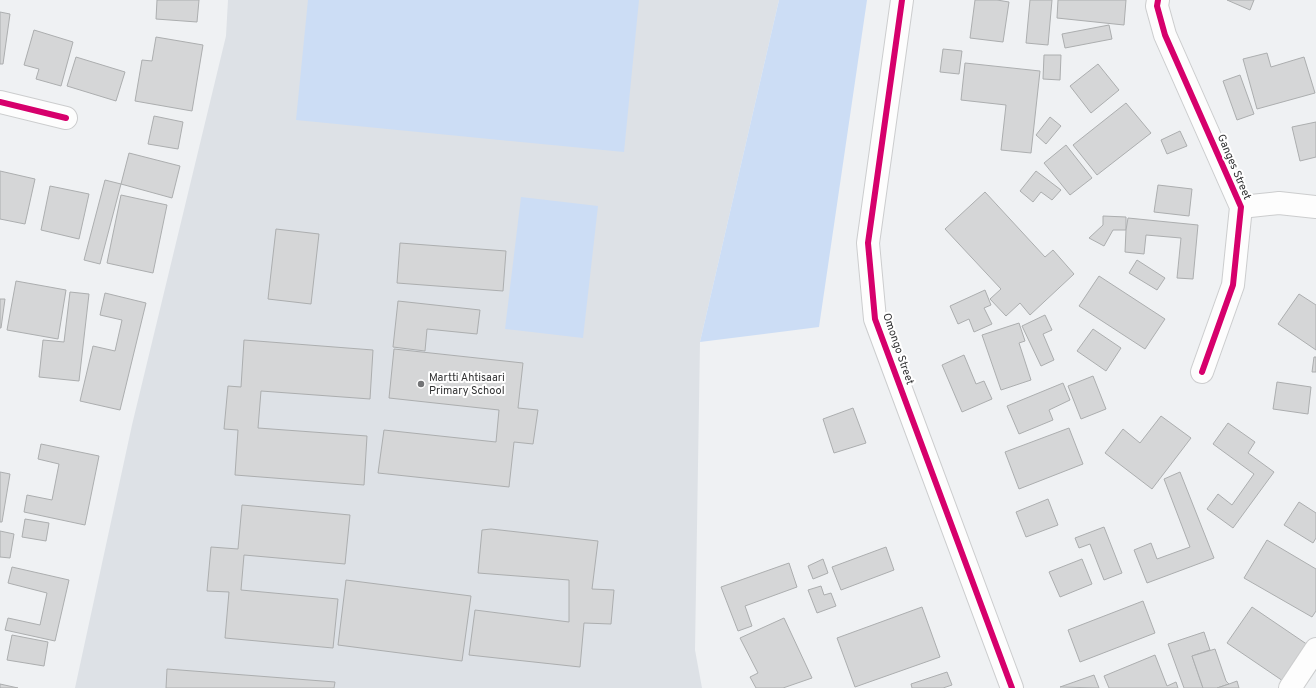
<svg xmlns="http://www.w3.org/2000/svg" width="1316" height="688" viewBox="0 0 1316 688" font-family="Overpass,sans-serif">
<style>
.built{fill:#dde1e6}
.green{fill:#ccddf5}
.building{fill:#d5d6d7;stroke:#acaeaf}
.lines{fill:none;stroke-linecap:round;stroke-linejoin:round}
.street-casing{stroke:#cccdce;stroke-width:24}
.street{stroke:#fdfdfd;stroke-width:22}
.cycleway-casing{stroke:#fff;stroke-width:8}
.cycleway{stroke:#d6006c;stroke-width:6}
.poi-dot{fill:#737476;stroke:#fff;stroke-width:1.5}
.labels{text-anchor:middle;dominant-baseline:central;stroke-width:4;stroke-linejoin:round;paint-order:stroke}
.street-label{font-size:11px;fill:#303132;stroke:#fff}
.poi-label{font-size:11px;fill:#303132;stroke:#fff;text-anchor:start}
</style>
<rect width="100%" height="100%" fill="#eff1f3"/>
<!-- built -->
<polygon class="built" points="228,0 779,0 700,342 695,650 702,688 75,688 132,425 226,36"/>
<!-- green -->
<g class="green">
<polygon points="308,0 639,0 624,152 296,120"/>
<polygon points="779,0 867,0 819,327 700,342"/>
<polygon points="521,197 598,206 583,338 505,329"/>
</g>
<!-- building -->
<g class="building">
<polygon points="157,0 199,0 197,22 156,19"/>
<polygon points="975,0 997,0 1009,2 1003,42 970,38"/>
<polygon points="1030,0 1052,0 1048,45 1026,43"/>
<polygon points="1058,0 1126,0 1124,25 1057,18"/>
<polygon points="1227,0 1254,0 1250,10"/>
<polygon points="0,12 10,14 3,64 0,64"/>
<polygon points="1109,25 1112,39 1065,48 1062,34"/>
<polygon points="34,30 73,42 61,86 36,79 39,69 24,65"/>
<polygon points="156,37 203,45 192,111 135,101 142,60 152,61"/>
<polygon points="943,49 962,51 959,74 940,72"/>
<polygon points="1267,53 1271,67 1304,57 1315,93 1257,109 1243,59"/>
<polygon points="1044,55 1061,55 1060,80 1043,79"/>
<polygon points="76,57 125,72 116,101 67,86"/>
<polygon points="965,63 1040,71 1031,153 1001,150 1006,105 961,100"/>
<polygon points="1098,64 1119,90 1091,113 1070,86"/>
<polygon points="1240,75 1254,114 1237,120 1223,81"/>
<polygon points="1126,103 1151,133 1097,175 1073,145"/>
<polygon points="154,116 183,122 178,149 148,144"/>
<polygon points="1050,117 1061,126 1046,144 1036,135"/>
<polygon points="1316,122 1316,157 1300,161 1292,127"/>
<polygon points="1180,131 1187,146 1167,154 1161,140"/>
<polygon points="1066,145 1092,178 1070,195 1044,163"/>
<polygon points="129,153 180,166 172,198 121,184"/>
<polygon points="0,171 35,179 25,224 0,219"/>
<polygon points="1036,171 1061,190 1052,200 1041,192 1033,202 1020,191"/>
<polygon points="105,180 121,184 100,264 84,260"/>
<polygon points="1158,185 1192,189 1189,216 1154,212"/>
<polygon points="50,186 89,194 79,239 41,230"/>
<polygon points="985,192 1045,257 1053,250 1074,274 1030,315 1020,303 1006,316 990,299 1001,289 945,229"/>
<polygon points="121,195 167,205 153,273 107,263"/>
<polygon points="1103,216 1126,217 1126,230 1113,230 1104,246 1089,238 1103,225"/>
<polygon points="1128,218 1198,225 1193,279 1177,278 1181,238 1146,235 1144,254 1125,252 1126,230"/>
<polygon points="276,229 319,234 311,304 268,299"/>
<polygon points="400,243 506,251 503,291 397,283"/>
<polygon points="1137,260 1165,278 1157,290 1129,273"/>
<polygon points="1099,276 1165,319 1145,349 1079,306"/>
<polygon points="16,281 66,290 58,339 7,330"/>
<polygon points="985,290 991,305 984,308 992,324 974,332 969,319 958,324 950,306"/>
<polygon points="70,292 89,294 79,381 39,377 43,340 64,342"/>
<polygon points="105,293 146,303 120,410 80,401 93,346 115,351 122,320 100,315"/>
<polygon points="1299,294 1316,305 1316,350 1278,324"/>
<polygon points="0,299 5,299 1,328 0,328"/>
<polygon points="398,301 480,310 477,334 427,329 425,351 393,347"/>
<polygon points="1045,315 1052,330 1043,334 1054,360 1041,366 1022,326"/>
<polygon points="1019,323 1025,341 1019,343 1031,380 1001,390 982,335"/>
<polygon points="1093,329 1121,348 1106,371 1077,351"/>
<polygon points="244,340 373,350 370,399 261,391 258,428 367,436 364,485 235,475 238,430 224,429 228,386 241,387"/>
<polygon points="394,349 523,363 518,408 538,410 533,444 514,442 509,487 378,473 384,430 496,442 499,410 389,398"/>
<polygon points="964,355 976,384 984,381 992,399 962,412 942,365"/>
<polygon points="1314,357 1316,357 1316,372 1312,372"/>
<polygon points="1093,376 1106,409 1081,419 1068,386"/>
<polygon points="1277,382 1311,387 1308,414 1273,409"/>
<polygon points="1063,383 1070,400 1049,410 1053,420 1019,434 1007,406"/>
<polygon points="853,408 866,443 834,453 823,419"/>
<polygon points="1161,416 1191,438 1152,489 1105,453 1123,429 1140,443"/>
<polygon points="1228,423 1255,442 1248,453 1274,472 1233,528 1207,509 1218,494 1232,505 1254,474 1213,444"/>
<polygon points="1069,428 1083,464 1019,489 1005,452"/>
<polygon points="41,444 99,456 85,525 24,512 27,495 52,500 59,464 38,459"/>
<polygon points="0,472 10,474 2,522 0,522"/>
<polygon points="1180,472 1214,558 1147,583 1134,550 1151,543 1157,559 1190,547 1164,479"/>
<polygon points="1048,499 1058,525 1026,537 1016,512"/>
<polygon points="1299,502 1316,513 1316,538 1313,543 1284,525"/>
<polygon points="242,505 350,515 345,564 244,555 241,590 338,599 333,648 225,638 229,592 207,591 211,547 238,549"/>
<polygon points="25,519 49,523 46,541 22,537"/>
<polygon points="1104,527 1122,573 1104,580 1090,544 1079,548 1075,538"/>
<polygon points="491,529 598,541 592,589 614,590 611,624 584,623 580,667 469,655 475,610 569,622 569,580 478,573 482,530"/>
<polygon points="0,531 14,534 10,558 0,557"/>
<polygon points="1267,540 1316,569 1316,611 1312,617 1244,578"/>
<polygon points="886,547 894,570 841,590 832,567"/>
<polygon points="823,559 828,573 813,579 808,566"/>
<polygon points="1082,559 1092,584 1060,597 1049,572"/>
<polygon points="789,563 797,587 745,606 752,626 738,631 721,587"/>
<polygon points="12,567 69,580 55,641 5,630 8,618 40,625 47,593 8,583"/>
<polygon points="346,580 471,596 462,661 338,645"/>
<polygon points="821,586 824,595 831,593 836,606 817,613 808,590"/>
<polygon points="1143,601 1155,633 1080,662 1068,630"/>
<polygon points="922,607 940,657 855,687 837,638"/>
<polygon points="1252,607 1308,645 1283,681 1227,643"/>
<polygon points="784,618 812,678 783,688 756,688 750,677 758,673 740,638"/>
<polygon points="1204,632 1210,650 1192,656 1203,688 1184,688 1168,644"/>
<polygon points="12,635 48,642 44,666 7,660"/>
<polygon points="1215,649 1226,681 1229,684 1217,688 1203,688 1192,656"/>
<polygon points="1155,655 1167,686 1176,682 1178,688 1109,688 1104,676"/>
<polygon points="167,669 335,682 334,688 166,688"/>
<polygon points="947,672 952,685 943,688 912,688 911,684"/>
<polygon points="1094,675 1099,688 1060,687"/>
<polygon points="1237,681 1239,688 1217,688 1229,684"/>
<polygon points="0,684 18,688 0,688"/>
</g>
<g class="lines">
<!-- street casing -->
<g class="street-casing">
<g id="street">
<polyline points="902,0 868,243 875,319 1012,688"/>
<polyline points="1158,0 1157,6 1165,35 1241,207 1233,285 1202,372"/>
<polyline points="0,102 66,118"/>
<polyline points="1241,207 1279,203 1316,207"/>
<polyline points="1290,688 1316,649"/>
</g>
</g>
<!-- street -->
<use href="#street" class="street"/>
<!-- cycleway casing -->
<g class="cycleway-casing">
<g id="cycleway">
<polyline points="902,0 868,243 875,319 1012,688"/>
<polyline points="1158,0 1157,6 1165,35 1241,207 1233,285 1202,372"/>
<polyline points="0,102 66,118"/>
</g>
</g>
<!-- cycleway -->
<use href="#cycleway" class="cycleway"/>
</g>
<!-- markers -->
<circle class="poi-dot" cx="421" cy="384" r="4"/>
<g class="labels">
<!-- street labels -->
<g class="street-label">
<text transform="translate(1234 167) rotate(67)">Ganges Street</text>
<text transform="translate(898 349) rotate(71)">Omongo Street</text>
</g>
<!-- poi labels -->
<g class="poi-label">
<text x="429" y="378">Martti Ahtisaari<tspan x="429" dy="13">Primary School</tspan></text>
</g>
</g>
</svg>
